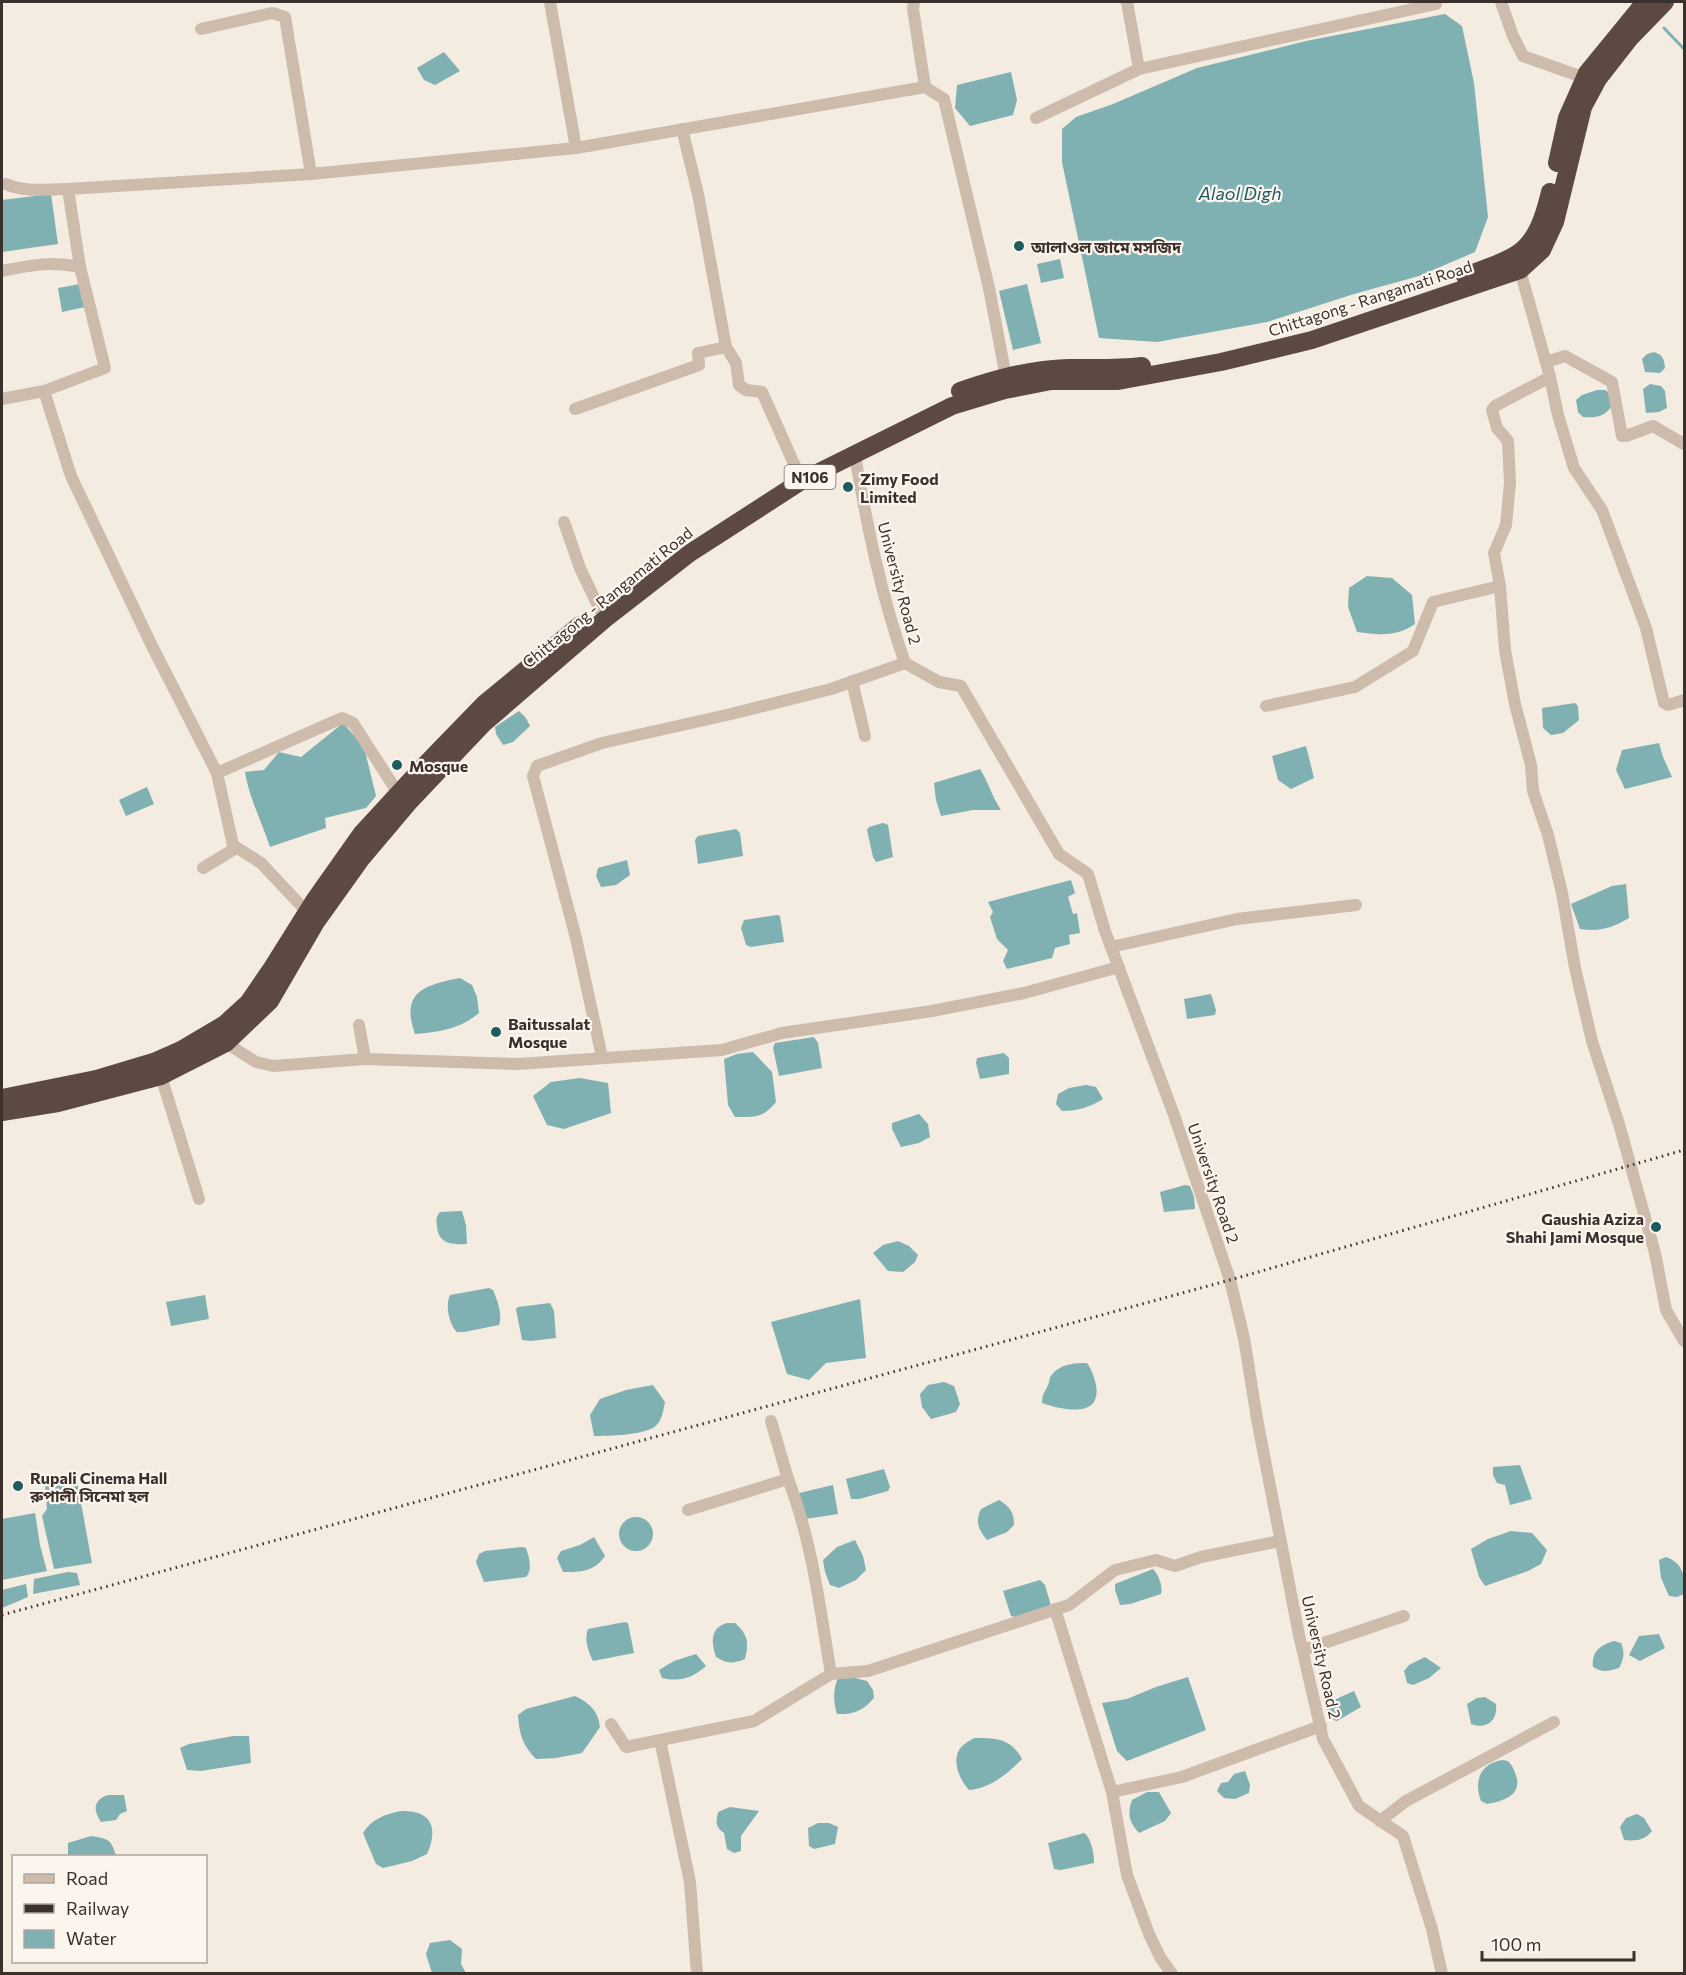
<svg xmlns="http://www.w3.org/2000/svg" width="1686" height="1975" viewBox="0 0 1686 1975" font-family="Commissioner,'Noto Sans Bengali',sans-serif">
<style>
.water{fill:#7fb0b2}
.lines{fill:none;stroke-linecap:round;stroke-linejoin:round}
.stream{stroke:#7fb0b2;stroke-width:3}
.street{stroke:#cdbbac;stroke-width:12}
.highway{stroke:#5c4a42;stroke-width:18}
.rail{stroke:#3b302b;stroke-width:3;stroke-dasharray:1.5 4.5;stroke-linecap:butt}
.poi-dot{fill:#1f5a5e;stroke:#fbf5ee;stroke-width:2}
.labels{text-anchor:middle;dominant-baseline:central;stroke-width:4.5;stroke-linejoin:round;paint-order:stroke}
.shield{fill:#fbf5ee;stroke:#756b66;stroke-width:1.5}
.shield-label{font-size:15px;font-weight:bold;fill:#3b302b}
.poi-label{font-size:16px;font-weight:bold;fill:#3b302b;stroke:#fbf5ee;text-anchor:start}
.street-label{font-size:16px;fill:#3b302b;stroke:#fbf5ee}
.water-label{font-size:18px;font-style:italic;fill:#1f5a5e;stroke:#fbf5ee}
</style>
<rect width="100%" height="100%" fill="#f4ebe1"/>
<!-- water -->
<g class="water">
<polygon points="1445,14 1462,26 1474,83 1488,217 1475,252 1419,276 1354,294 1267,322 1157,342 1099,338 1062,162 1062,129 1076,117 1113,104 1197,68 1306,41"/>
<polygon points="444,52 460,71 435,85 424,80 417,68"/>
<polygon points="1011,72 1017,100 1013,115 970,126 955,108 957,85"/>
<polygon points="51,194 58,244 2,252 2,200"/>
<polygon points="1060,259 1064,278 1041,283 1037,264"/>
<polygon points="80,284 85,307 62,312 58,288"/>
<polygon points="1027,284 1041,343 1013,350 999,291"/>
<path d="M1654 352C1663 355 1664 359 1665 368L1660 373 1645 372 1642 359 1647 354Z"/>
<polygon points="1650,384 1661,386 1665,391 1667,408 1659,412 1646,413 1643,389"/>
<path d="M1597 390H1605L1609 393 1612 406C1604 417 1596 418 1583 417L1578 412 1576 400 1582 395Z"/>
<path d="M1367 576 1392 578 1412 595 1415 624C1396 637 1379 635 1357 632L1348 607 1349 588Z"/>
<polygon points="1575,703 1578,706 1579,720 1563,733 1551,735 1543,728 1542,708"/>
<polygon points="519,711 526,718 530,726 513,742 503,745 496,734 495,727"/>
<path d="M343 723 364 747 376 796 366 808 325 818 326 828 270 847C262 822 249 798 245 772L264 770 279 752 301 757Z"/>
<polygon points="1659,743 1663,757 1672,777 1625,789 1616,770 1622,750"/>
<polygon points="1306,746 1314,778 1291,789 1278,780 1272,756"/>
<path d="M980 769C989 783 992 797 1001 810H973L941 816 936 800 934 783Z"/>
<polygon points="147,787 154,804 126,816 119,800"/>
<polygon points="883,823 888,825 893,857 876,862 873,857 867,830 869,827"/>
<polygon points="736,829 740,833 743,856 698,864 695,840 698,836"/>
<polygon points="627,860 630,875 616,885 601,887 596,876 598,868"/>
<polygon points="1071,880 1075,893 1068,897 1073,914 1077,913 1080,933 1069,935 1070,944 1055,948 1052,958 1007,969 1003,961 1008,950 997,939 990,917 993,912 988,902"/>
<path d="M1626 884 1629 918C1612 928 1599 932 1580 929L1571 904 1612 886Z"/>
<polygon points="777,915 780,916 784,942 751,947 746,945 741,928 744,920"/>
<path d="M460 978 472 985 477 997 479 1013C460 1029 440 1032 415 1034 400 992 424 985 460 978Z"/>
<polygon points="1211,994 1216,1010 1215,1015 1187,1019 1184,999"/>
<polygon points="814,1037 818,1043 822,1068 779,1076 773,1048 775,1043"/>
<path d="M753 1052 772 1072 776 1102C763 1118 755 1117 735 1117L728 1105 724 1059 737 1054Z"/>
<polygon points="1004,1053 1009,1058 1009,1074 980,1079 976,1063 977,1058"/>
<polygon points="580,1078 608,1083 611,1113 564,1129 547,1125 533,1096 551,1082"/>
<path d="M1086 1085 1096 1087 1103 1099C1090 1107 1078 1111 1062 1111L1056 1104 1058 1094 1069 1088Z"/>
<polygon points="919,1114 928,1124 930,1137 919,1143 901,1147 892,1129 892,1123"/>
<polygon points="1185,1185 1190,1186 1194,1197 1195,1209 1164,1212 1160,1192"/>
<path d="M462 1211 466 1225 467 1244C452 1245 438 1244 437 1226 436 1220 436 1217 440 1212Z"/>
<polygon points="898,1241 909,1246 918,1255 915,1262 903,1272 888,1271 873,1253 883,1245"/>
<path d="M489 1288 493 1290C497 1300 503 1314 499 1325L464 1332H457C449 1324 445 1305 450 1295Z"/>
<polygon points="205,1295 209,1319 171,1326 166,1302"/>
<polygon points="860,1299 866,1358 826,1363 809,1380 787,1374 771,1322"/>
<polygon points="550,1303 554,1311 556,1338 530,1341 522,1340 516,1309 518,1307"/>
<path d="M1087 1363C1092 1371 1094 1376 1096 1385 1102 1419 1062 1410 1042 1403 1042 1394 1045 1392 1048 1385 1050 1382 1049 1378 1051 1376 1059 1364 1074 1363 1087 1363Z"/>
<polygon points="944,1382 954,1386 960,1404 956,1412 931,1419 922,1407 920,1394 928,1385"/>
<path d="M653 1385 665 1402C663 1411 662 1423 653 1428 639 1435 610 1436 594 1436L590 1415 600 1399 626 1390Z"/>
<polygon points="1520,1465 1532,1499 1510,1505 1505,1485 1497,1483 1493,1475 1493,1467"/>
<polygon points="884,1469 890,1487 888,1491 859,1499 851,1499 846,1479"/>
<polygon points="77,1481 92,1563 54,1569 42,1516 47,1509 45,1484"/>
<polygon points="833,1485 838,1514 805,1519 799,1493"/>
<path d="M999 1500C1010 1507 1014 1512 1014 1525L1007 1532 987 1540C978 1529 975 1522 981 1509Z"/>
<polygon points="35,1513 40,1545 47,1571 2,1580 2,1519"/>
<circle cx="636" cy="1534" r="17"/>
<polygon points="1511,1531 1532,1533 1547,1550 1541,1564 1528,1571 1485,1586 1479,1577 1471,1549 1488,1539"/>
<path d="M594 1537 605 1556C594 1572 581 1572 563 1572L557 1558 561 1551 580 1545Z"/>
<polygon points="855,1540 863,1556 866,1570 856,1580 839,1588 830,1585 825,1572 823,1560 837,1547"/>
<path d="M522 1547 526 1548C529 1557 533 1570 526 1577L484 1582 476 1562 479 1554 485 1551Z"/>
<path d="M1666 1557C1683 1563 1686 1577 1684 1594L1677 1597 1669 1596 1661 1578 1659 1560Z"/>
<path d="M1153 1569C1159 1575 1163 1587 1161 1594L1130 1604 1120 1605 1115 1590V1584Z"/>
<polygon points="68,1572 77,1573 80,1585 33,1594 34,1579"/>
<polygon points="1040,1580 1045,1585 1051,1606 1015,1617 1011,1616 1003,1591"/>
<polygon points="26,1584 28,1597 2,1608 2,1590"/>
<path d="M625 1622 628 1623 634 1653 593 1661C588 1651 584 1639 588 1629Z"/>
<path d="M727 1623H735C748 1635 749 1642 745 1659 733 1664 728 1664 716 1657 711 1642 710 1628 727 1623Z"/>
<polygon points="1659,1634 1665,1648 1640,1661 1629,1655 1639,1636"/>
<path d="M1614 1641 1621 1643C1625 1652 1624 1659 1619 1668 1609 1671 1602 1673 1593 1667 1591 1652 1600 1645 1614 1641Z"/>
<path d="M696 1654 706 1666C692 1678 681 1682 662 1678L659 1670 674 1661Z"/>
<polygon points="1425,1657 1441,1668 1429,1678 1413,1685 1407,1683 1404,1671 1409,1665"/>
<polygon points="1188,1677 1206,1730 1127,1761 1117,1751 1102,1703 1127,1699 1156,1687"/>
<path d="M838 1678H855L867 1681 873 1690 874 1698C864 1710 853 1715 837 1714 833 1702 833 1689 838 1678Z"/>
<polygon points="1354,1691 1361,1707 1337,1721 1329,1719 1325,1704"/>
<path d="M575 1696C590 1703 598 1711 600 1727L582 1753 556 1758 536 1759C523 1746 519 1734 518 1715L526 1709Z"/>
<path d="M1485 1697 1496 1704C1498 1720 1487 1730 1471 1724L1467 1704 1477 1698Z"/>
<polygon points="233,1736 249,1736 251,1763 201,1771 187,1770 180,1748 189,1744"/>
<path d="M974 1738C995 1738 1011 1738 1022 1759 1007 1774 991 1788 969 1790 960 1780 952 1763 959 1750 962 1745 969 1741 974 1738Z"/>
<path d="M1502 1760 1508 1761C1513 1766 1515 1772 1517 1779 1520 1797 1501 1801 1487 1804L1481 1801C1474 1782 1479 1764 1502 1760Z"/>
<polygon points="1245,1771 1250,1785 1249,1793 1235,1799 1224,1798 1217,1791 1221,1783 1228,1782 1234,1774"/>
<path d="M1147 1792H1159L1171 1813 1165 1821 1139 1833C1129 1822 1127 1814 1132 1800Z"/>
<path d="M108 1795H124L127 1811 120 1814 116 1820 101 1822C93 1810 93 1800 108 1795Z"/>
<path d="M730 1807 759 1811 741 1836V1851L734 1853 727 1849 724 1833C715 1827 716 1822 718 1812Z"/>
<path d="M401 1811C431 1810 439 1827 427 1854L412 1861 383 1868 376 1864 363 1833C371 1819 386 1814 401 1811Z"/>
<path d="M1637 1814 1644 1818 1652 1831C1644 1841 1635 1841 1624 1840L1620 1827 1626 1818Z"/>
<polygon points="818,1823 829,1823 838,1827 835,1844 814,1849 809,1846 808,1828"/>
<path d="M1084 1833C1091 1837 1094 1854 1094 1863L1061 1870 1054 1869 1048 1843Z"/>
<path d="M91 1836C109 1839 111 1839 116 1856H68V1843Z"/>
<polygon points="450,1940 462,1949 461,1964 466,1973 432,1973 426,1954 430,1943"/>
</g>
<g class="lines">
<!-- stream -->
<polyline class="stream" points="1664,28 1684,49"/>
<!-- street -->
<g class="street">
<polyline points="914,2 913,9 925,87 944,99 989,288 1006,377"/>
<polyline points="1127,2 1139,69"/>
<polyline points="1501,2 1513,36 1523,56 1585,78"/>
<polyline points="201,29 272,13 285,17 311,174"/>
<polyline points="1036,118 1139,69 1436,4"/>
<polyline points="682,129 698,194 726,347 736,363 739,385 746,390 762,392 799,475"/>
<polyline points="576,148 925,87"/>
<path d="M6 184C25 193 47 189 68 189"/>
<polyline points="1520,270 1550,377 1495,406 1492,410 1497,428 1508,441 1510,483 1506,525 1494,553 1500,586 1505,650 1515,704 1531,765 1533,791 1548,835 1562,893 1575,968 1592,1041 1619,1124 1655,1253 1666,1310 1684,1341"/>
<path d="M2 271C32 265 49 261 80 267"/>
<polyline points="1546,362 1565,356 1612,382 1622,436 1626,436 1653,426 1684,444"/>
<polyline points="1550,377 1558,415 1574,468 1602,510 1646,628 1664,703 1668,705 1684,700"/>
<polyline points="2,399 44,391"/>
<polyline points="575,409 699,365 698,353 726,347"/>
<path d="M855 455C867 526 881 595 905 663L939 682 961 686 1059 854 1088 874 1105 931 1174 1115 1230 1280 1244 1338 1257 1419 1299 1635 1323 1739 1359 1806 1403 1836 1432 1929 1442 1974"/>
<polyline points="564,522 580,568 600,610"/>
<polyline points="852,681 865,736"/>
<polyline points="1266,706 1355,687 1413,651 1433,602 1500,586"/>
<polyline points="217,773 342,718 353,723 398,793"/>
<polyline points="203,868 236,848"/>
<polyline points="307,912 261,863 233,845 217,773 151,644 71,476 44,391 105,368 80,267 68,189 311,174 576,148 550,2"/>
<polyline points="1111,947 1237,919 1356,905"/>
<polyline points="359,1025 365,1059"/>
<polyline points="226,1043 256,1062 273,1066 365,1059 518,1064 722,1050 782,1033 932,1011 1024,993 1119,967"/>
<polyline points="602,1057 576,938 533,776 537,766 602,743 731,714 831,689 905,663"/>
<polyline points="161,1076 199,1199"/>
<polyline points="771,1421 788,1479"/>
<path d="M688 1510 788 1479C812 1540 820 1609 831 1674"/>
<polyline points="1055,1609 1112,1792 1127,1875 1149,1934 1160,1957 1172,1974"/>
<polyline points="1303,1650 1404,1616"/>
<polyline points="611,1724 626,1747 754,1721 831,1674 868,1671 1069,1605 1115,1570 1156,1560 1175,1566 1201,1557 1280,1541"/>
<polyline points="660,1740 690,1882 697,1974"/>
<polyline points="1112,1792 1182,1777 1321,1726"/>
<polyline points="1380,1821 1406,1801 1554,1722"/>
</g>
<!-- highway -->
<g class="highway">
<polyline points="1557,163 1567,118 1587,73 1645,2"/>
<path d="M1465 276C1521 255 1535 254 1550 192"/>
<path d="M960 391C995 379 1030 369 1068 368 1093 368 1117 369 1142 366"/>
<polyline points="2,1098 96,1079 156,1061 181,1050 225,1024 248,1003 272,968 314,901 362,833 421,769 484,704 580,625"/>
<polyline points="2,1112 58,1103 161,1076 226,1043 270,1001 316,922 361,859 410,801 483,724 605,619 690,553 803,480 952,406 1005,390 1051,381 1118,381 1221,362 1312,340 1520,270 1542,250 1555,222 1583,107 1598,79 1630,38 1665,2"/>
</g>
<!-- rail -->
<polyline class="rail" points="2,1615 1230,1280 1684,1150"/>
</g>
<!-- markers -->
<g class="poi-dot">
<circle cx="1019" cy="246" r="6"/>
<circle cx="848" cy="487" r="6"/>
<circle cx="397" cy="765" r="6"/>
<circle cx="496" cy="1032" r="6"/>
<circle cx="1656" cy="1227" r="6"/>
<circle cx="18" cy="1486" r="6"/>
</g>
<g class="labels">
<!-- shield labels -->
<rect class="shield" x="784.5" y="465" width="51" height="24" rx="4.5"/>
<g class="shield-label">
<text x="810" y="477">N106</text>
</g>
<!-- poi labels -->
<g class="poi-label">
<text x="1031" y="246">আলাওল জামে মসজিদ</text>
<text x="860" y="478">Zimy Food<tspan x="860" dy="18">Limited</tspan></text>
<text x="409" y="765">Mosque</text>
<text x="508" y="1023">Baitussalat<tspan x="508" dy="18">Mosque</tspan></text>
<text x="1644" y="1218" text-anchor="end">Gaushia Aziza<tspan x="1644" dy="18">Shahi Jami Mosque</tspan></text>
<text x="30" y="1477">Rupali Cinema Hall<tspan x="30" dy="18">রুপালী সিনেমা হল</tspan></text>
</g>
<!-- street labels -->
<g class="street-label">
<text transform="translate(1370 298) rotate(-18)">Chittagong - Rangamati Road</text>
<text transform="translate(900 583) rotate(75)">University Road 2</text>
<text transform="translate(607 597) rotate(-39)">Chittagong - Rangamati Road</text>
<text transform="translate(1214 1183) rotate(71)">University Road 2</text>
<text transform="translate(1322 1657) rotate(77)">University Road 2</text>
</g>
<!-- water labels -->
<g class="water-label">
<text x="1240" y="193">Alaol Digh</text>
</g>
</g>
<!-- border -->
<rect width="1686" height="1975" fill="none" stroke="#3b302b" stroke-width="6"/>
<!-- legend -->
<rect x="12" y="1855" width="195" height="108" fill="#fbf5ee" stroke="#aea6a0" stroke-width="1.5"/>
<rect x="24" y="1874" width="30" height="9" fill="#cdbbac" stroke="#aea6a0" stroke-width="1.5"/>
<text x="66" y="1885" font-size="18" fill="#3b302b">Road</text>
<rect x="24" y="1904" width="30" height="9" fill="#3b302b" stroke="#aea6a0" stroke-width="1.5"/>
<text x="66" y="1915" font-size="18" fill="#3b302b">Railway</text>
<rect x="24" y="1930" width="30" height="18" fill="#7fb0b2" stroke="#aea6a0" stroke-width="1.5"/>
<text x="66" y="1945" font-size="18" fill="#3b302b">Water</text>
<!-- scale -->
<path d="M1482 1951v9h152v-9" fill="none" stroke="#3b302b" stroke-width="3"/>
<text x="1491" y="1951" font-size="18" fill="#3b302b" stroke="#fbf5ee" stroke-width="4.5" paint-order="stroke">100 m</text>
</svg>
